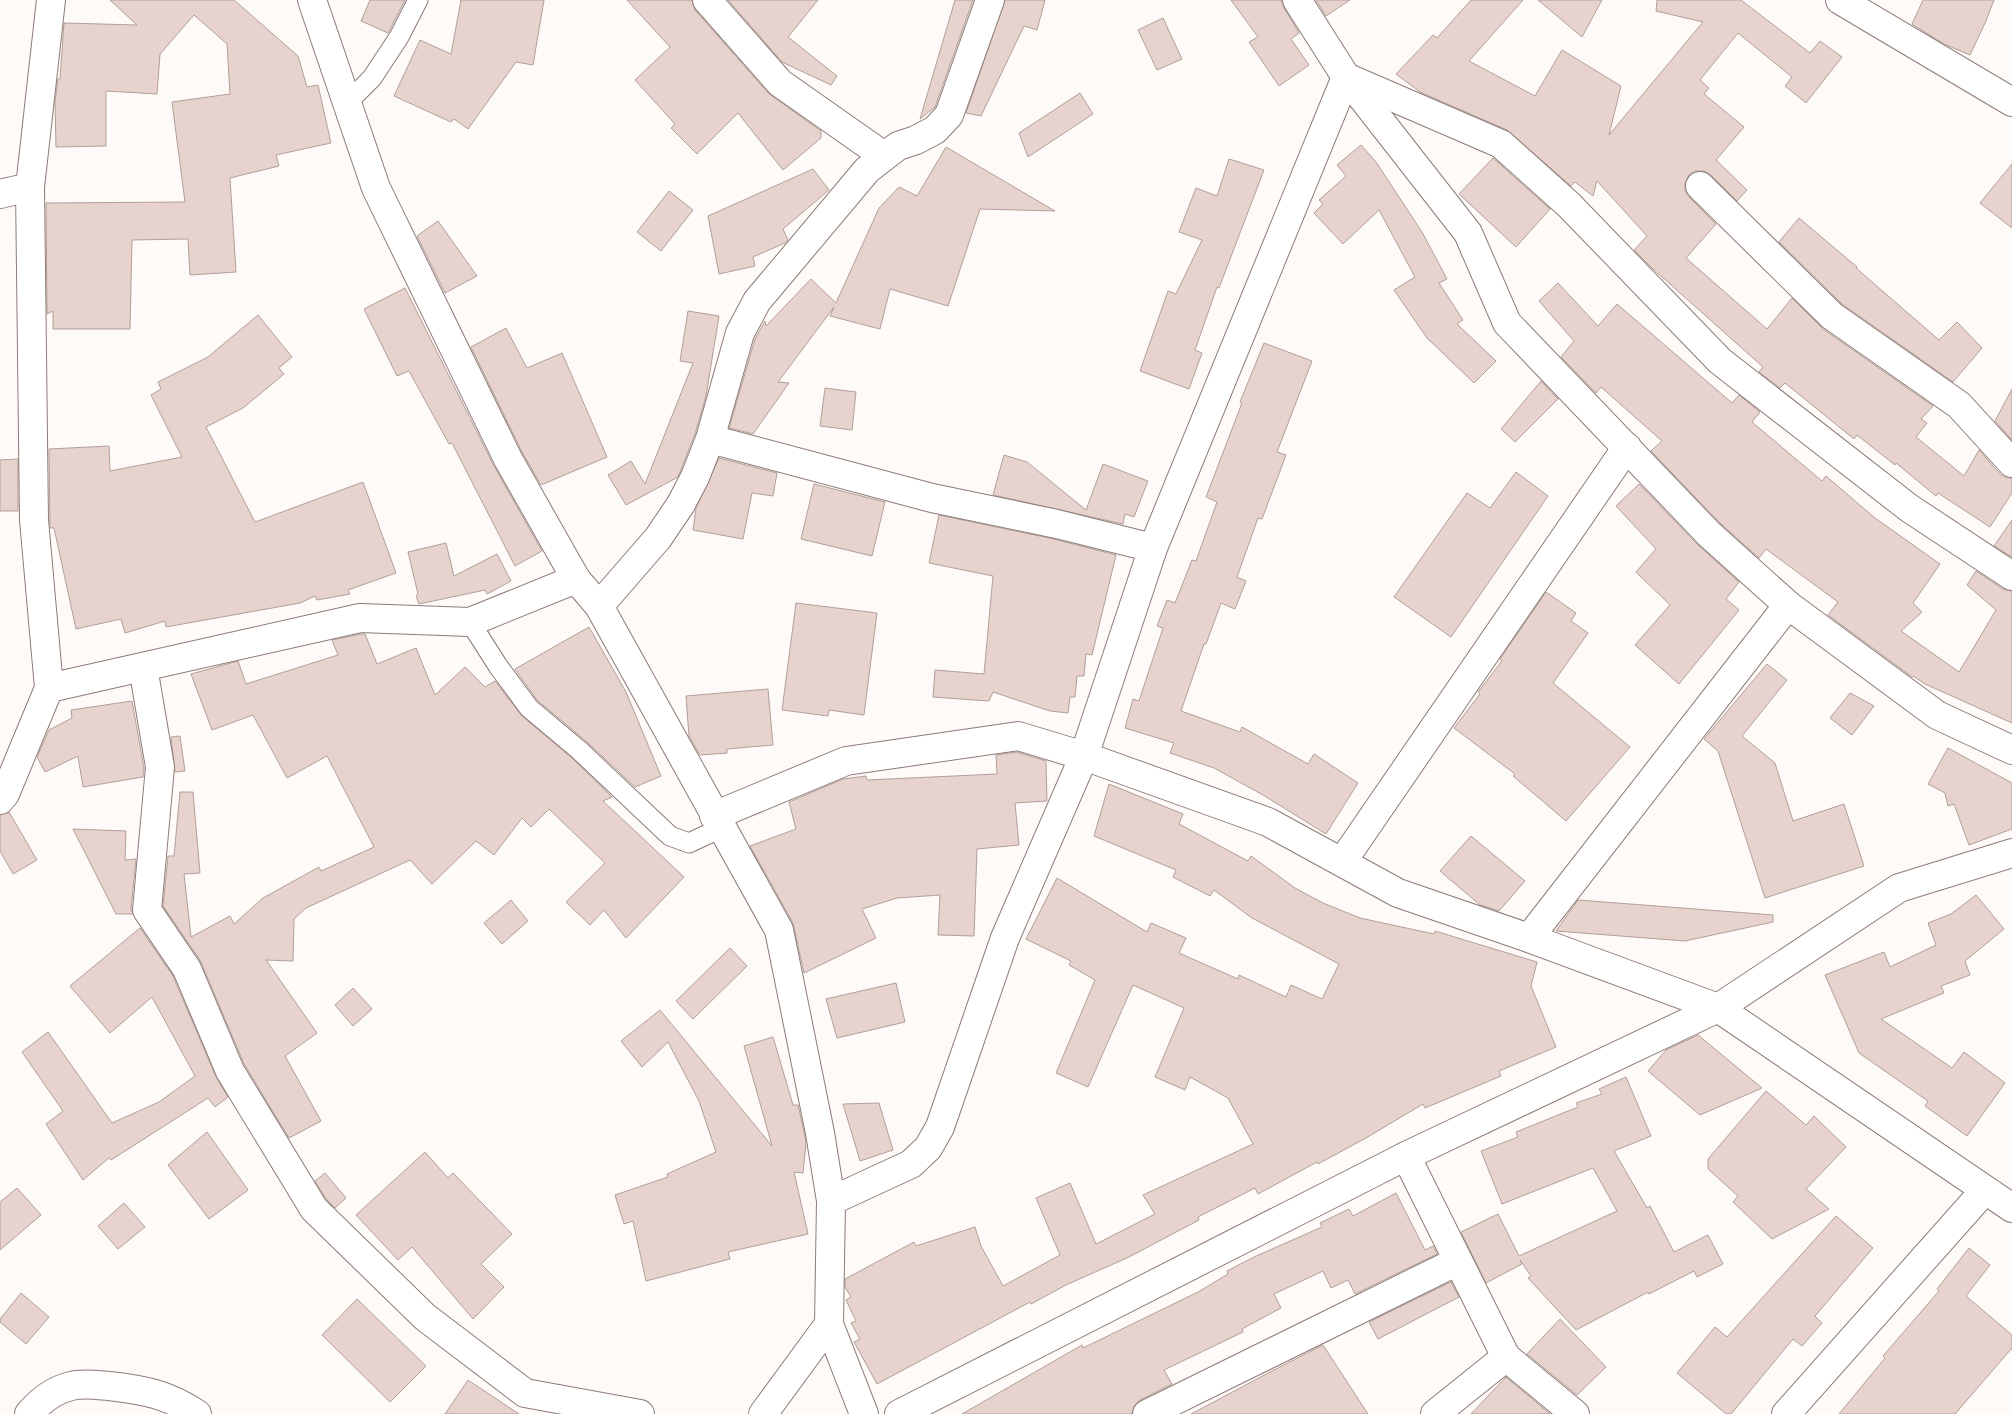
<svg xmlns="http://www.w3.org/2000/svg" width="2012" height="1414" viewBox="0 0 2012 1414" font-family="Helvetica,sans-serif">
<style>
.building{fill:#e7d2cd;stroke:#b29f9a}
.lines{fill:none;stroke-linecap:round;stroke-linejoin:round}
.lane-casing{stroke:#8d7b76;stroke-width:21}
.street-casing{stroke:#8d7b76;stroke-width:30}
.lane{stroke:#fff;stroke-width:19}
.street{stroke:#fff;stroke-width:28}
</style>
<rect width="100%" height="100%" fill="#fefaf8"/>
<!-- building -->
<g class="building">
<polygon points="110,0 234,0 298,56 307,87 318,85 331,143 276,155 279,166 230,178 236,272 190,275 188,239 132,240 130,329 53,329 53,311 47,314 46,203 185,202 172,102 230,94 227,44 194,15 160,54 157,94 106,91 106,146 56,147 55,102 58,79 60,79 64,23 137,25"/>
<polygon points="370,0 405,0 388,33 361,21"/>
<polygon points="461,0 544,0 533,65 516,62 468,129 454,119 451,122 394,96 420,40 451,54"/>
<polygon points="627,0 692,0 695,10 768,93 821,131 821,138 783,170 738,113 697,154 671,128 675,124 635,80 670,47"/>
<polygon points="728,0 818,0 788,37 837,76 831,85 782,62"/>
<polygon points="955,0 973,0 935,107 920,119"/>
<polygon points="1005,0 1045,0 1037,30 1024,26 981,116 966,113"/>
<polygon points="1231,0 1281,0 1284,8 1299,33 1291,39 1309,65 1279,86 1249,42 1258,37"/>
<polygon points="1316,0 1350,0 1326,16"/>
<polygon points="1471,0 1523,0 1469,61 1535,96 1562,50 1621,86 1609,135 1703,22 1656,11 1657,0 1741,0 1810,53 1820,41 1842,57 1806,103 1785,86 1792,77 1738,33 1700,80 1709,88 1704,94 1744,127 1716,160 1747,190 1737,201 1711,175 1704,171 1695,171 1689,175 1685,183 1685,191 1689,197 1716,224 1686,258 1767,329 1792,298 1823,329 1933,406 1921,419 1927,423 1916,437 1964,476 1979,450 2000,474 2007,478 2012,478 2012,493 1990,527 1938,493 1936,496 1896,463 1895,465 1857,435 1854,439 1785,383 1780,388 1759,372 1763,367 1652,268 1634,250 1647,236 1597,181 1593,196 1575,182 1571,186 1507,130 1420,92 1396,74 1433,35 1437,38"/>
<polygon points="1538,0 1602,0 1582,37"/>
<polygon points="1923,0 1994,0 1986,21 1970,55 1944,44 1912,24"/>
<polygon points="1163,18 1182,59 1157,70 1138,30"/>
<polygon points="1080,93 1093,114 1028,157 1019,133"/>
<polygon points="1361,145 1376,162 1422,232 1447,279 1439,283 1463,320 1457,324 1496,361 1474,383 1427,338 1394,290 1415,277 1379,210 1343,244 1314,213 1323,204 1319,200 1346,176 1337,165"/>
<polygon points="946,147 1055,211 980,209 948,306 890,289 880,329 830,316 834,307 778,382 789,383 753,434 729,428 755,339 765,321 766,326 811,279 836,303 879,208 899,187 917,196"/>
<polygon points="1493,158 1550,209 1516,247 1459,194"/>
<polygon points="1229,159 1264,170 1219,288 1217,287 1195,350 1202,353 1189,389 1140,371 1168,291 1176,294 1202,240 1179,232 1196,188 1217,196"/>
<polygon points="2012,164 2012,228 1980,203"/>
<polygon points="813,169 829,190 783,229 788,240 785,243 753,257 755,266 719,274 708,216"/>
<polygon points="669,191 693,210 661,251 637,232"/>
<polygon points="1799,218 1857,267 1856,268 1939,340 1957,322 1982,348 1953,382 1842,304 1779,242"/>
<polygon points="438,221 477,276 445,293 417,236"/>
<polygon points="1558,283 1598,326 1617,304 1732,403 1739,395 1760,412 1752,422 1822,481 1826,476 1875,518 1940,564 1913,603 1922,612 1901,631 1959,672 1996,610 1967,585 1976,571 2003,589 2012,591 2012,723 1925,684 1913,676 1912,677 1828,615 1838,602 1766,549 1759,558 1720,523 1651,451 1662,441 1601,387 1596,393 1561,357 1574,341 1539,301"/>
<polygon points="405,288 494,466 542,551 515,566 452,443 449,444 409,371 397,376 364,309"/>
<polygon points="688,311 719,316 706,396 695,434 678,477 626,505 608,475 631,461 645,484 693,363 680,361"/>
<polygon points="258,315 292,357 279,368 284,374 243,408 206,427 255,522 363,482 396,573 348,590 350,594 317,600 315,596 300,603 166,627 165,621 125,633 121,619 76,629 54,528 50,528 49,449 109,446 110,471 182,457 151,395 161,389 158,382 208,357"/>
<polygon points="506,328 527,368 562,353 607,457 541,485 522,452 471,347"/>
<polygon points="1264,343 1312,361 1277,452 1286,455 1262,519 1258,518 1237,577 1246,581 1235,609 1221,603 1206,644 1204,644 1181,711 1240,732 1242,727 1308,764 1314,754 1358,783 1326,834 1263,795 1214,768 1170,753 1174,743 1125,728 1133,699 1139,701 1163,628 1157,626 1167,600 1175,603 1192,560 1196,561 1217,502 1206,497 1242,403 1240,402"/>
<polygon points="1541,381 1558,399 1515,442 1501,429"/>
<polygon points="825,388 856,392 852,430 820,426"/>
<polygon points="2012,389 2012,440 1995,421"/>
<polygon points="1004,455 1027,462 1086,510 1103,464 1148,481 1134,517 1125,514 1123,524 993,495"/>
<polygon points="719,458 777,473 773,496 752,493 743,539 693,530 696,508"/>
<polygon points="18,459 18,511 0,511 0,460"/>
<polygon points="1516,472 1548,496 1451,637 1394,597 1467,493 1490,508"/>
<polygon points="814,484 885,502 872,556 801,539"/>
<polygon points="1639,484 1698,545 1739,582 1726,599 1739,610 1679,684 1635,645 1670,605 1636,572 1656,549 1616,506"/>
<polygon points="939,515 1054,539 1116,555 1092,655 1086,654 1084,676 1077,676 1075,697 1070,697 1068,713 1050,711 993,692 989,701 933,697 935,670 984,674 993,576 929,563"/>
<polygon points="2012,520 2012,557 1994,546"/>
<polygon points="446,543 454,576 497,554 511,581 487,594 485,590 419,604 416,596 418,594 408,552"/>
<polygon points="1546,592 1576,613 1571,621 1588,633 1553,683 1630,747 1566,821 1513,776 1515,774 1454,728 1480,694 1478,692 1502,661 1500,659"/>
<polygon points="796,603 877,613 864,715 829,710 828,716 782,710"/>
<polygon points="589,627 626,692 661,776 635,787 587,742 537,700 515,669"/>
<polygon points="361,634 365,634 377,664 416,648 435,695 465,667 485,687 495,681 522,716 572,758 612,797 603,801 684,877 626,938 604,910 590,925 566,902 605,863 549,809 531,827 522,818 494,855 476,841 432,884 410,860 306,908 294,919 293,961 266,960 317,1033 285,1056 321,1121 289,1138 244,1064 200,960 163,906 168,856 174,856 180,792 193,792 200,873 184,874 191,937 230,916 234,924 263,898 319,867 321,871 374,847 327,756 287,778 253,715 212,730 191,674 238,661 246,684 338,655 332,640"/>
<polygon points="1767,664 1787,680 1742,736 1775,763 1793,821 1844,804 1864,866 1765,898 1718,751 1704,739"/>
<polygon points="768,689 773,745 727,749 727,753 700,755 689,736 686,696"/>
<polygon points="1850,693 1874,706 1852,735 1830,718"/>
<polygon points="132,701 144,768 143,777 83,787 78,756 45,772 37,757 49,730 72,718 71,710"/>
<polygon points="180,736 185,771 175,772 171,737"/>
<polygon points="1948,748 2012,783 2012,829 1969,845 1954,804 1948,806 1945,793 1928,784"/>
<polygon points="1017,752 1046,761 1047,801 1015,803 1019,845 977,849 974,936 938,935 940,895 897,898 862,909 876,938 804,973 793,923 750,846 796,829 789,802 843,779 866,776 867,780 997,774 996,755"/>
<polygon points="1109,784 1183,814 1179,824 1248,861 1251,856 1295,888 1323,903 1360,918 1434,934 1435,931 1537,962 1531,986 1556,1047 1499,1071 1501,1076 1425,1108 1423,1104 1366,1138 1318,1164 1317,1162 1258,1194 1255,1188 1198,1217 1199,1220 1129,1257 1066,1285 1031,1304 1030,1302 877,1384 854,1342 860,1339 851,1323 856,1321 846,1300 851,1297 845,1287 845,1279 914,1242 916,1246 975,1227 981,1246 1003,1286 1060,1255 1036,1198 1070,1183 1096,1244 1155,1214 1143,1195 1253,1144 1228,1098 1190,1077 1185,1090 1155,1077 1184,1008 1133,985 1088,1087 1056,1073 1095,980 1069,965 1071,961 1026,939 1057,878 1147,932 1151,923 1186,938 1179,953 1238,979 1239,975 1286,997 1291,985 1322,999 1339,964 1252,918 1214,890 1210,896 1173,877 1176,870 1094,836"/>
<polygon points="9,812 37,860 13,874 0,851 0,815"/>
<polygon points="73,829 126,831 125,860 136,859 131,909 133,914 116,914"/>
<polygon points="1471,836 1525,881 1499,911 1480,905 1440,871"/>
<polygon points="1976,895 2004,929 1965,961 1970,975 1941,986 1944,993 1881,1019 1952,1068 1964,1052 2005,1083 1967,1136 1925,1106 1928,1101 1859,1053 1825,975 1884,952 1890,967 1936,945 1928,923 1951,914"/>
<polygon points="511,900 528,921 502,944 484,923"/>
<polygon points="1578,900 1773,915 1773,922 1685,941 1556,931"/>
<polygon points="140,928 173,976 216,1077 228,1097 215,1107 208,1098 111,1160 109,1158 83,1180 46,1124 63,1111 22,1052 48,1032 112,1123 159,1102 195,1076 152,997 110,1033 70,986"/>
<polygon points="730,948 747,966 693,1019 676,1001"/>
<polygon points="896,983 905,1022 837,1038 826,999"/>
<polygon points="353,988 372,1009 353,1026 335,1005"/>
<polygon points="660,1010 772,1146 744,1046 773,1037 793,1105 798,1105 805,1136 806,1143 803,1173 794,1172 808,1234 728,1252 730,1259 646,1281 633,1221 624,1224 615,1195 668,1177 667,1174 716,1152 699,1101 668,1042 642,1067 621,1041"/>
<polygon points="1698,1035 1762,1088 1700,1115 1648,1071 1666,1050"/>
<polygon points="1626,1077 1651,1136 1614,1151 1647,1208 1650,1206 1674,1252 1708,1235 1723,1264 1697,1277 1694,1271 1649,1294 1648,1292 1576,1330 1528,1278 1531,1276 1520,1260 1522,1264 1486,1283 1461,1232 1498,1214 1519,1256 1617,1211 1593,1168 1502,1204 1481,1151 1518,1137 1516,1132 1578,1107 1576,1103 1602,1094 1599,1089"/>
<polygon points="1766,1091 1806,1125 1814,1116 1846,1147 1806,1189 1829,1209 1772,1239 1733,1202 1738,1196 1708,1169 1708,1159"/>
<polygon points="879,1103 893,1150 860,1161 843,1104"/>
<polygon points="207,1132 248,1190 209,1219 168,1165"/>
<polygon points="425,1152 448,1178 453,1173 512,1234 481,1264 504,1287 473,1319 412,1247 398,1260 356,1215"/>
<polygon points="325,1173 346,1198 335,1208 326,1199 315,1181"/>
<polygon points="17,1188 41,1215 0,1250 0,1202"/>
<polygon points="1396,1193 1425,1250 1433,1246 1437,1254 1355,1294 1348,1280 1331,1288 1323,1271 1274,1294 1281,1308 1242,1329 1243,1332 1164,1370 1172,1384 1140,1400 1134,1406 1132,1414 962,1414 1082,1345 1083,1348 1198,1292 1228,1274 1227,1271 1254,1257 1322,1227 1320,1223 1349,1209 1353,1216"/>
<polygon points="124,1203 145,1227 118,1249 98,1226"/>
<polygon points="1836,1216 1873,1248 1815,1316 1822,1323 1802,1346 1793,1339 1731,1414 1726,1414 1677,1373 1715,1327 1727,1337"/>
<polygon points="1969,1248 1990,1265 1966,1296 2012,1335 2012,1348 1955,1414 1839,1414 1885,1358 1883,1356 1939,1291 1937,1289"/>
<polygon points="1451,1282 1459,1297 1378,1339 1369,1322"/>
<polygon points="21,1293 49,1317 26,1344 0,1322 0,1319"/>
<polygon points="357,1299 426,1366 390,1402 322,1335"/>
<polygon points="1560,1319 1606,1367 1577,1395 1527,1354"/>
<polygon points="1323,1345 1368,1414 1191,1414 1270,1372"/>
<polygon points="1506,1377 1550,1414 1471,1414"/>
<polygon points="468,1380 519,1414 445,1414"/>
</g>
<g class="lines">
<!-- lane casing -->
<g class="lane-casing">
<g id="lane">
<polyline points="348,102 372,78 399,37 418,0"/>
<polyline points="470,622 498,666 529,708 579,750 670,836 689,843 721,828"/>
</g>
</g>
<!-- street casing -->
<g class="street-casing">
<g id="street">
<polyline points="312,0 376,188 508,459 576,579 599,606 779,930 820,1133 831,1201 829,1324 864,1414"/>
<polyline points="707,0 780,83 884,156"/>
<polyline points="1297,0 1346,77 1468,233 1507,323 1709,534 1788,605 1937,715 2012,750"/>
<polyline points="1840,0 2012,102"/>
<polyline points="1700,186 1832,316 1959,405 2012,463"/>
<polyline points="0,194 30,187"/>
<polyline points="710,439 932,498 1057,524 1153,548"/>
<polyline points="599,606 658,538 681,504 695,477 710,439 740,333 757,301 867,170 898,146 916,140 935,130 949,115 990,0"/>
<polyline points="143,667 160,767 147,910 187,969 230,1071 314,1209 425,1317 525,1393 640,1414"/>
<polyline points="49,688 360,618 470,622 576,579"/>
<polyline points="0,800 5,794 49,688 34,520 30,187 51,0"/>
<polyline points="714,816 846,761 1018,736 1084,756 1268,822 1398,893 1529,938 1718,1008 2012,1208"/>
<polyline points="1342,862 1627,447"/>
<polyline points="1529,938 1788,605"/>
<polyline points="1406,1156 1506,1357 1575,1414"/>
<polyline points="831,1201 911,1164 928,1148 940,1127 1005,938 1084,756 1153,548 1346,77 1501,144 1569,205 1720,361 1909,508 2012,576"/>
<path d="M29 1414C40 1401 54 1390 71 1386 83 1383 96 1385 109 1386 144 1390 167 1394 197 1414"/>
<polyline points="763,1414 829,1324"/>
<polyline points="899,1414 1406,1156 1718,1008 1899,888 2012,853"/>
<polyline points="1147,1414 1458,1261"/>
<polyline points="1435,1414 1506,1357"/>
<polyline points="1786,1414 1985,1190"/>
</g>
</g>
<!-- lane -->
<use href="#lane" class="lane"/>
<!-- street -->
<use href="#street" class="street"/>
</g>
</svg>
